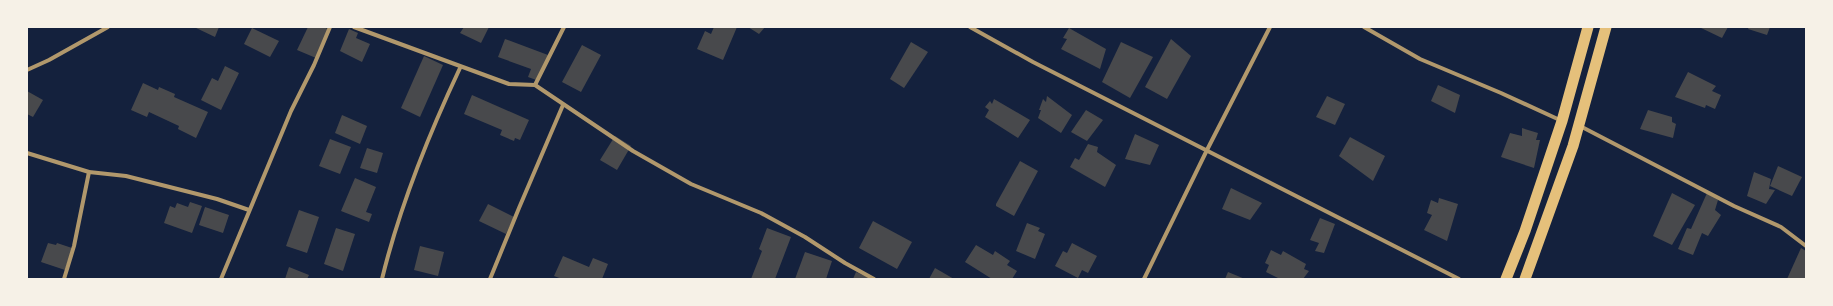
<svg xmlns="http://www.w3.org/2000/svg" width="1833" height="306" viewBox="0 0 1833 306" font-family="'PT Sans',sans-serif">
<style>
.building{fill:#48494c}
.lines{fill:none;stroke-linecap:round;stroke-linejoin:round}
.minor{stroke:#b1986c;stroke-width:4}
.trunk{stroke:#e5c07b;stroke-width:11}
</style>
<rect width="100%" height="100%" fill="#14213d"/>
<!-- building -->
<g class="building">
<polygon points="194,27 219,27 215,37"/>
<polygon points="308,27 324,27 329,30 316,58 297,50"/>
<polygon points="464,27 470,28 470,27 489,27 481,43 460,33"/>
<polygon points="714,27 737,27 723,60 697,49 705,31 711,34"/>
<polygon points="748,27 765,27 759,34"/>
<polygon points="1699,27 1728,27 1722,38"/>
<polygon points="1749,27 1770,27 1767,35 1748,29"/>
<polygon points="252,28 279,41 270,57 244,44"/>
<polygon points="1069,28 1106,49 1100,69 1061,49 1067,39 1063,38"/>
<polygon points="349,29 358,33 356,38 370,44 362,62 340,51"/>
<polygon points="505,39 548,55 539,81 528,77 531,69 498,57"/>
<polygon points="1171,39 1191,56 1167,99 1145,87"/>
<polygon points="911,42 928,52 904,88 890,79"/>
<polygon points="1121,42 1153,57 1130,98 1102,82"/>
<polygon points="582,45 601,55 581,92 562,82"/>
<polygon points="424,56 443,65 420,117 401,108"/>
<polygon points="225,66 239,73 221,110 201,100 212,78 218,81"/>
<polygon points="1688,72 1716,86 1712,91 1721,95 1715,109 1706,105 1705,108 1675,97"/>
<polygon points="143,83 158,90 159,87 175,94 174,97 208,112 196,138 178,129 179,126 149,112 147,117 131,110"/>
<polygon points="1438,85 1460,95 1455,113 1431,101"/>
<polygon points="27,91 43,100 33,117 27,114"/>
<polygon points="472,95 529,120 520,140 515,138 514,141 500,135 502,130 464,114"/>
<polygon points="1047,96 1072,115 1061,133 1038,118 1041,110 1039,110 1043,99 1046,102"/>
<polygon points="1327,96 1345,104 1335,125 1316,117"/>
<polygon points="994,99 1030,120 1018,138 985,117 989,110 985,107 990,101 992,104"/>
<polygon points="1086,110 1103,120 1087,141 1071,132"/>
<polygon points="1648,110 1672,117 1672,122 1676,124 1673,138 1640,129"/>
<polygon points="342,115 367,126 360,144 335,133"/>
<polygon points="1522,128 1538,133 1536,140 1540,140 1534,168 1501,157 1510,133 1522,136"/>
<polygon points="1135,134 1159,145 1150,165 1125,159"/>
<polygon points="615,136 631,146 617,170 600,160"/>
<polygon points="1350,137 1385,156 1373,181 1339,156"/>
<polygon points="330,139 351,147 340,174 319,166"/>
<polygon points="1088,144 1098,147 1097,152 1116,165 1105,187 1070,167 1075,158 1079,160"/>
<polygon points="367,148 383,153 377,173 360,168"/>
<polygon points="1020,161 1038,171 1014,216 996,206 996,204"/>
<polygon points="1778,166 1802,177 1792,196 1770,186"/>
<polygon points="1754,172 1771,179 1769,189 1775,190 1766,204 1747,196"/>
<polygon points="355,178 376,187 366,212 372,214 369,222 341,211"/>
<polygon points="1231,188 1262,203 1250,220 1222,209"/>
<polygon points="1672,193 1695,205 1672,245 1653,236"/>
<polygon points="1707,193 1718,200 1715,210 1721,215 1708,236 1702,233 1693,255 1678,249 1687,228 1691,229"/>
<polygon points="1439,198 1458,204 1447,241 1424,230 1432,215 1427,213 1431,200 1438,203"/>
<polygon points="190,202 202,206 192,233 164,223 170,206 175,208 177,203 188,207"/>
<polygon points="488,204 514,217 506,234 479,221"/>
<polygon points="205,207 229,215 223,233 199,225"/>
<polygon points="299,210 319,217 307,253 286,246"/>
<polygon points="1320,218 1335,224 1324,253 1315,251 1319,243 1310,240"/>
<polygon points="873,221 912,242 897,269 859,248"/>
<polygon points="1027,223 1040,228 1038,231 1045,234 1035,259 1016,251"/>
<polygon points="336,228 355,234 343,271 324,264"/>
<polygon points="767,228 791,237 775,279 751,279 762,251 759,249"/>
<polygon points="48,243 56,245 57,243 72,248 65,270 41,262"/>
<polygon points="1072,243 1097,256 1088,273 1082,270 1078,278 1055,266 1063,251 1067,253"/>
<polygon points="976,245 993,255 995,251 1010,261 1007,265 1017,271 1012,279 992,279 965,262"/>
<polygon points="420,246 444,252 438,276 414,270"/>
<polygon points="1801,248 1806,251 1806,279 1787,279"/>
<polygon points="1271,250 1281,255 1283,251 1306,264 1304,269 1309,271 1303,279 1280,279 1266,272 1269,265 1265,263"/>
<polygon points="805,252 832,261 826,279 795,279"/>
<polygon points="563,256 589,267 593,258 608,264 602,279 562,279 554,276"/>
<polygon points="289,267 309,275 307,279 285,279"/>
<polygon points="935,268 954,279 929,279"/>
<polygon points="856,272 872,279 853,279"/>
<polygon points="1228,272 1245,279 1225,279"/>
</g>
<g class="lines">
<!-- minor -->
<g class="minor">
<polyline points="354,27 509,84 535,85 633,151 691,184 761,213 805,237 845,263 874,279"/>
<polyline points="970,27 1033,62 1459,279"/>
<polyline points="1364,27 1420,59 1501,93 1562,121"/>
<polyline points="27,70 49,60 108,27"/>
<polyline points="535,85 564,27"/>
<polyline points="1580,126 1734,206 1781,227 1806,246"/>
<polyline points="27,153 89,172 126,176 217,199 249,210"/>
<polyline points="64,279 74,246 89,172"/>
<polyline points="221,279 291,111 314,65 330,27"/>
<path d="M382 279C400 205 428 136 460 68"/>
<polyline points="490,279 519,208 563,105"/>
<polyline points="1144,279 1207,150 1270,27"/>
</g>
<!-- trunk -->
<g class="trunk">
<polyline points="1506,279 1525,231 1562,121 1588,27"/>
<polyline points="1525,279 1573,146 1606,27"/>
</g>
</g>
<!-- border -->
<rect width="1833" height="306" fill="none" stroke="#f6f1e7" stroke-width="56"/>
</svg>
